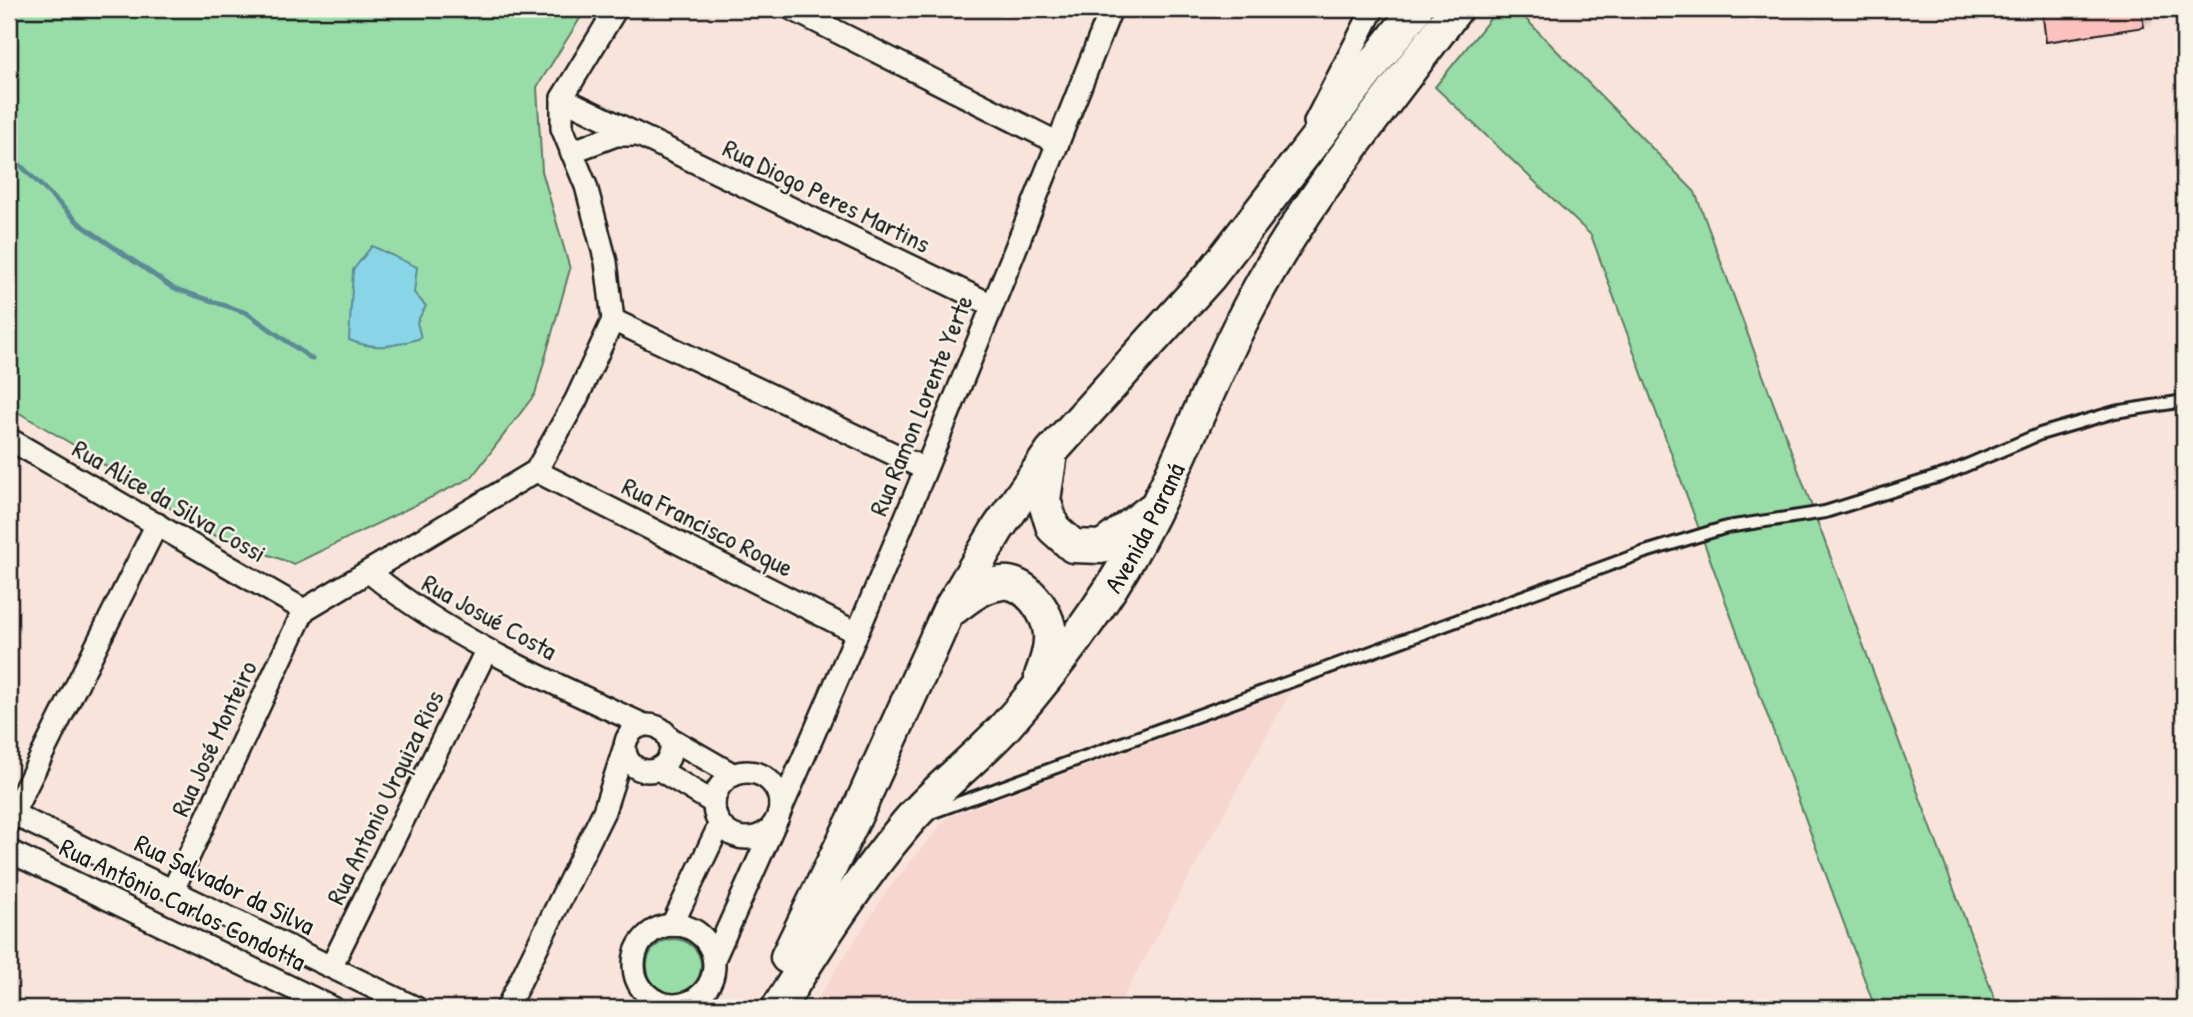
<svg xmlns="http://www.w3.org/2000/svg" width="2193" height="1017" viewBox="0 0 2193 1017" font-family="'Patrick Hand',sans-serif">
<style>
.built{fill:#f6d6ce}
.green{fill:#98dca8;stroke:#5a7c62;stroke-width:2}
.water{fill:#87d5e6;stroke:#5c8b95;stroke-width:2}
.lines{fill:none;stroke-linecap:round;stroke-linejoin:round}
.stream{stroke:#5c8b95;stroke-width:5}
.building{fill:#fdc1be;stroke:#1c1c1c;stroke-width:2;filter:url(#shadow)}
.service-casing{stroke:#1c1c1c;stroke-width:16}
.minor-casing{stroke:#1c1c1c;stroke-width:26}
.primary-casing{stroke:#1c1c1c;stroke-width:37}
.service{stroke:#f7f3e8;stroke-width:10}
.minor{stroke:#f7f3e8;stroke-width:21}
.primary{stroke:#f7f3e8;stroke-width:32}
.labels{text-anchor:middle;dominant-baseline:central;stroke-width:5;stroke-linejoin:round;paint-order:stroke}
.street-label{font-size:26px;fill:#1c1c1c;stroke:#f7f3e8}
</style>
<defs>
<filter id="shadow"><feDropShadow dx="6" dy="-6" stdDeviation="3.5" flood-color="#0004"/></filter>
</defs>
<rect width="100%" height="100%" fill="#f9e4db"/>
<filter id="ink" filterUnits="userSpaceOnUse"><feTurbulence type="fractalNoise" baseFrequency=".0143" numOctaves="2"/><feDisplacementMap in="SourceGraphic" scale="14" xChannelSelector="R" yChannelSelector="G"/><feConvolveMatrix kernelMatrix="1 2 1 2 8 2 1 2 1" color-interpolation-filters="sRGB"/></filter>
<g filter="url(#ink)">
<!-- built -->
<polygon class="built" points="1291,691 1117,1008 812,1008 888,889 948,817"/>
<!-- green -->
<g class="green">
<polygon points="9,9 586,9 537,87 542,171 570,269 535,394 471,478 294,564 208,533 77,447 9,407"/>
<polygon points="1498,9 1516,9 1695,192 1998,1008 1875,1008 1591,235 1435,87"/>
<circle cx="674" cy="966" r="27"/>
</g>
<!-- water -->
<path class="water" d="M372 246 417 267 414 293 426 306 417 322 421 338C394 346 376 351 349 340L353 270Z"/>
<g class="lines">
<!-- stream -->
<polyline class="stream" points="9,154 80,224 173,288 247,313 312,359"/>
</g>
<!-- building -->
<polygon class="building" points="2042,9 2141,9 2144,27 2046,42"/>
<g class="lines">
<!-- service casing -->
<g class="service-casing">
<polyline id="service" points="928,814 1642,553 1727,527 1825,512 1946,474 2040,434 2115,412 2184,401"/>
</g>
<!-- minor casing -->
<g class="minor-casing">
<g id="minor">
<polyline points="792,9 1058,143"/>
<polyline points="562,98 992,305"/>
<polyline points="1315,122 1373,9"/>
<polyline points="571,152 616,135 637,135"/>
<polyline points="613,320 925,469"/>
<polyline points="9,439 304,610"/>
<polyline points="536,471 855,632"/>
<path d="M369 572C451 639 548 681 644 725"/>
<polyline points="304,610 536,471 576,400 613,320 606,262 586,186 562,128 562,98 616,9"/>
<circle cx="648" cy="748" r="23"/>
<polyline points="668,737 734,775"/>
<polyline points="658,769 714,803"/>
<circle cx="747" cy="805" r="33"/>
<polyline points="9,812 416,1008"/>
<polyline points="9,821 157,524"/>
<polyline points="9,851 333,1008"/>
<polyline points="173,890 304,610"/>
<polyline points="672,925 720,824"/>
<circle cx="674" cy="965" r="40"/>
<path d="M714 959C856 647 985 328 1111 9"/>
<polyline points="331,967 486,651"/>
<polyline points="507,1008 604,811 624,749"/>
</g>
</g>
<!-- primary casing -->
<g class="primary-casing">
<g id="primary">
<polyline points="1050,460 1044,500 1053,528 1073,546 1102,547 1151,510"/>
<path d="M954 608C969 597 982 585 1002 583 1025 580 1049 612 1050 634 1051 648 1046 663 1041 676"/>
<polyline points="787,957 858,811 948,612 997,530 1051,452 1210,276 1416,9"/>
<path id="s1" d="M778 1008C818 944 858 881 907 823 936 789 972 762 1003 729 1036 692 1069 650 1097 609 1162 516 1196 409 1248 309 1304 201 1384 106 1456 9"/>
</g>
</g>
<!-- service -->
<use href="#service" class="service"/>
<!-- minor -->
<use href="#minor" class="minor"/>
<!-- primary -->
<use href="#primary" class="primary"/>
</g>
</g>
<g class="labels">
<!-- street labels -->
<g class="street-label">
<text transform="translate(827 195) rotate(26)">Rua Diogo Peres Martins</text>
<text transform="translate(920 405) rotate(-68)">Rua Ramon Lorente Yerte</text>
<text transform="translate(170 500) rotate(30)">Rua Alice da Silva Cossi</text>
<text transform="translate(708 526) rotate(27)">Rua Francisco Roque</text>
<text stroke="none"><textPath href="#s1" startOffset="607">Avenida Paraná</textPath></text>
<text transform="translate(490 616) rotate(29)">Rua Josué Costa</text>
<text transform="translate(213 738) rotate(-65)">Rua José Monteiro</text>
<text transform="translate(384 797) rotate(-64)">Rua Antonio Urquiza Rios</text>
<text transform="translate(225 884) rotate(26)">Rua Salvador da Silva</text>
<text transform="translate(183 904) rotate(26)">Rua Antônio Carlos Condotta</text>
</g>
</g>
<!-- margin -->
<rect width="2193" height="1017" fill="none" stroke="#f7f3e8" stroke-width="35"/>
<rect x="18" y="18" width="2158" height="982" fill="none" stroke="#1c1c1c" stroke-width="2.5" filter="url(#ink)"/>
</svg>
